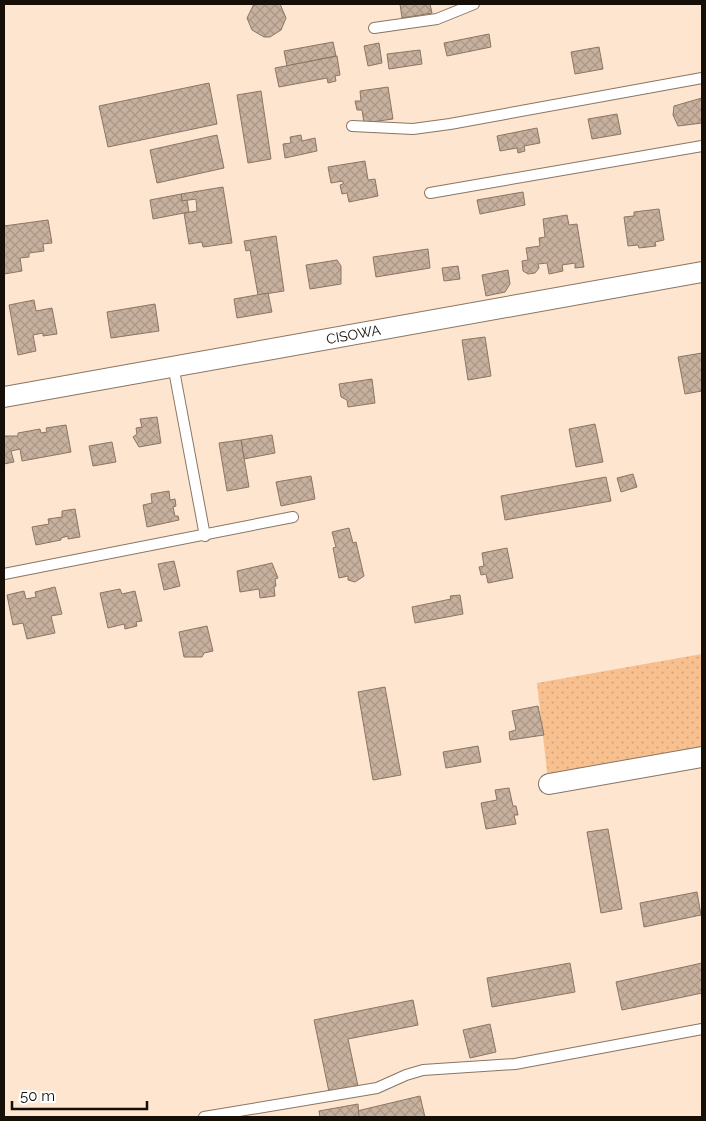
<svg xmlns="http://www.w3.org/2000/svg" width="706" height="1121" viewBox="0 0 706 1121" font-family="Raleway,sans-serif">
<style>
.grass{fill:url(#grass-dots)}
.building{fill:url(#building-cross-hatch);stroke:#8b7664}
.lines{fill:none;stroke-linecap:round;stroke-linejoin:round}
.service-casing{stroke:#8a7563;stroke-width:12}
.minor-casing{stroke:#8a7563;stroke-width:22}
.service{stroke:#fff;stroke-width:10}
.minor{stroke:#fff;stroke-width:20}
.labels{text-anchor:middle;dominant-baseline:central;stroke-width:4;stroke-linejoin:round;paint-order:stroke}
.street-label{font-size:14px;fill:#160f08;stroke:#fff}
</style>
<defs>
<pattern id="grass-dots" width="8" height="8" patternUnits="userSpaceOnUse" patternTransform="scale(1.25)"><rect width="8" height="8" fill="#f8c08f"/><path d="M2 2h.1M6 6h.1" fill="none" stroke="#d4a47a" stroke-width="1.8" stroke-linecap="round"/></pattern>
<pattern id="building-cross-hatch" width="8" height="8" patternUnits="userSpaceOnUse" patternTransform="scale(1.25)"><rect width="8" height="8" fill="#c7b09d"/><path d="M0 0l8 8M0 8l8-8" fill="none" stroke="#aa9686"/></pattern>
</defs>
<rect width="100%" height="100%" fill="#fde5d0"/>
<!-- grass -->
<polygon class="grass" points="702,654 702,753 548,780 537,683"/>
<!-- building -->
<g class="building">
<polygon points="254,4 280,4 286,18 281,30 270,37 264,37 252,30 247,18"/>
<polygon points="400,4 430,4 432,13 402,18"/>
<polygon points="489,34 491,47 447,56 444,43"/>
<polygon points="333,42 336,56 287,66 284,51"/>
<polygon points="379,43 382,63 368,66 364,46"/>
<polygon points="599,47 603,69 575,74 571,52"/>
<polygon points="420,50 422,64 389,69 387,54"/>
<polygon points="337,56 340,75 335,76 336,81 328,83 327,78 279,87 275,68"/>
<polygon points="209,83 217,124 108,147 99,106"/>
<polygon points="388,87 393,119 364,123 362,110 357,110 355,101 361,101 360,91"/>
<polygon points="261,91 271,159 248,163 237,95"/>
<polygon points="702,98 702,123 678,126 673,115 674,106"/>
<polygon points="617,114 621,134 592,139 588,119"/>
<polygon points="537,128 540,143 524,146 525,151 518,153 517,148 500,151 497,136"/>
<polygon points="217,135 224,168 157,183 150,150"/>
<polygon points="301,135 302,141 315,138 317,151 285,158 283,144 291,143 290,137"/>
<polygon points="365,161 368,180 375,179 378,196 349,202 347,193 342,194 340,185 343,184 343,181 331,183 328,167"/>
<polygon points="223,187 232,243 203,247 202,242 189,244 184,213 197,211 196,199 182,201 181,194"/>
<polygon points="523,192 525,205 480,214 477,200"/>
<polygon points="181,194 182,201 187,200 189,212 153,219 150,200"/>
<polygon points="659,209 664,240 655,242 656,246 639,248 638,245 628,246 624,217 634,216 634,212"/>
<polygon points="567,215 569,225 577,224 584,267 575,268 575,263 562,265 563,271 549,274 547,263 538,264 539,268 535,273 528,274 523,271 522,261 528,260 526,248 540,246 539,238 545,237 543,219"/>
<polygon points="48,220 52,243 43,244 44,251 29,253 29,257 20,258 22,271 4,274 4,226"/>
<polygon points="276,236 284,291 258,295 250,250 246,251 244,241"/>
<polygon points="428,249 430,268 376,277 373,257"/>
<polygon points="337,260 341,266 341,284 310,289 306,265"/>
<polygon points="458,266 460,279 444,281 442,268"/>
<polygon points="508,270 510,284 505,292 486,296 482,275"/>
<polygon points="268,293 272,312 237,318 234,299"/>
<polygon points="34,300 36,311 52,308 57,334 43,336 43,333 33,335 36,351 18,355 9,305"/>
<polygon points="155,304 159,331 111,338 107,312"/>
<polygon points="485,337 491,376 468,380 462,340"/>
<polygon points="702,353 702,391 685,394 678,357"/>
<polygon points="372,379 375,403 348,407 347,400 341,397 339,384"/>
<polygon points="157,417 161,443 139,447 133,437 137,434 136,428 142,427 140,419"/>
<polygon points="595,424 603,462 576,467 569,429"/>
<polygon points="66,425 71,452 22,461 20,449 11,451 14,462 4,464 4,436 18,436 18,433 40,429 41,433 47,432 46,428"/>
<polygon points="272,435 275,453 244,459 241,440"/>
<polygon points="241,440 249,487 227,491 219,443"/>
<polygon points="112,442 116,462 93,466 89,446"/>
<polygon points="633,474 637,487 621,492 617,478"/>
<polygon points="311,476 315,499 281,506 276,482"/>
<polygon points="606,477 611,501 505,520 501,496"/>
<polygon points="169,491 170,500 175,499 176,506 173,507 175,516 178,516 179,520 147,527 143,505 152,503 151,494"/>
<polygon points="75,509 80,537 68,539 68,536 61,538 61,540 36,545 32,527 49,524 48,519 62,517 62,511"/>
<polygon points="349,528 353,543 356,542 364,576 355,582 348,580 348,576 339,578 333,548 336,547 332,532"/>
<polygon points="507,548 513,578 488,583 486,574 481,575 479,567 484,566 482,553"/>
<polygon points="174,561 180,586 164,590 158,564"/>
<polygon points="272,563 278,578 275,579 276,586 274,587 275,596 260,598 259,589 240,592 237,571"/>
<polygon points="55,587 62,614 51,616 55,633 27,639 23,623 13,625 7,595 24,591 26,599 36,597 35,592"/>
<polygon points="120,589 122,594 135,591 142,621 136,622 137,626 125,629 124,624 108,628 100,593"/>
<polygon points="460,595 463,614 415,623 412,607 451,599 450,596"/>
<polygon points="207,626 213,651 204,653 202,657 184,657 179,632"/>
<polygon points="385,687 401,775 373,780 358,692"/>
<polygon points="538,706 544,735 510,740 509,732 516,730 512,711"/>
<polygon points="478,746 481,762 446,768 443,752"/>
<polygon points="509,788 513,806 516,806 518,815 514,815 516,824 486,829 481,803 497,800 495,790"/>
<polygon points="608,829 622,909 601,913 587,832"/>
<polygon points="697,892 701,915 644,927 640,903"/>
<polygon points="570,963 575,992 492,1007 487,978"/>
<polygon points="702,963 702,993 622,1010 616,982"/>
<polygon points="413,1000 418,1025 348,1039 358,1086 329,1092 314,1020"/>
<polygon points="490,1024 496,1052 470,1058 463,1030"/>
<polygon points="420,1096 425,1117 359,1117 357,1111"/>
<polygon points="358,1104 359,1117 320,1117 319,1111"/>
</g>
<g class="lines">
<!-- service casing -->
<g class="service-casing">
<g id="service">
<polyline points="374,28 437,19 474,4"/>
<polyline points="352,126 413,129 450,124 702,78"/>
<polyline points="430,193 702,146"/>
<polyline points="173,365 205,536"/>
<polyline points="4,574 293,517"/>
<polyline points="204,1117 377,1088 406,1075 423,1070 515,1064 702,1029"/>
</g>
</g>
<!-- minor casing -->
<g class="minor-casing">
<g id="minor">
<path id="s1" d="M4 397 702 272"/>
<polyline points="549,784 702,757"/>
</g>
</g>
<!-- service -->
<use href="#service" class="service"/>
<!-- minor -->
<use href="#minor" class="minor"/>
</g>
<g class="labels">
<!-- street labels -->
<g class="street-label">
<text stroke="none"><textPath href="#s1" startOffset="355">CISOWA</textPath></text>
</g>
</g>
<!-- border -->
<rect width="706" height="1121" fill="none" stroke="#160f08" stroke-width="10"/>
<!-- scale -->
<path d="M12 1101v8h135v-8" fill="none" stroke="#160f08" stroke-width="2.5"/>
<text x="20" y="1101" font-size="15" fill="#160f08" stroke="#ffffff" stroke-width="4" paint-order="stroke">50 m</text>
</svg>
